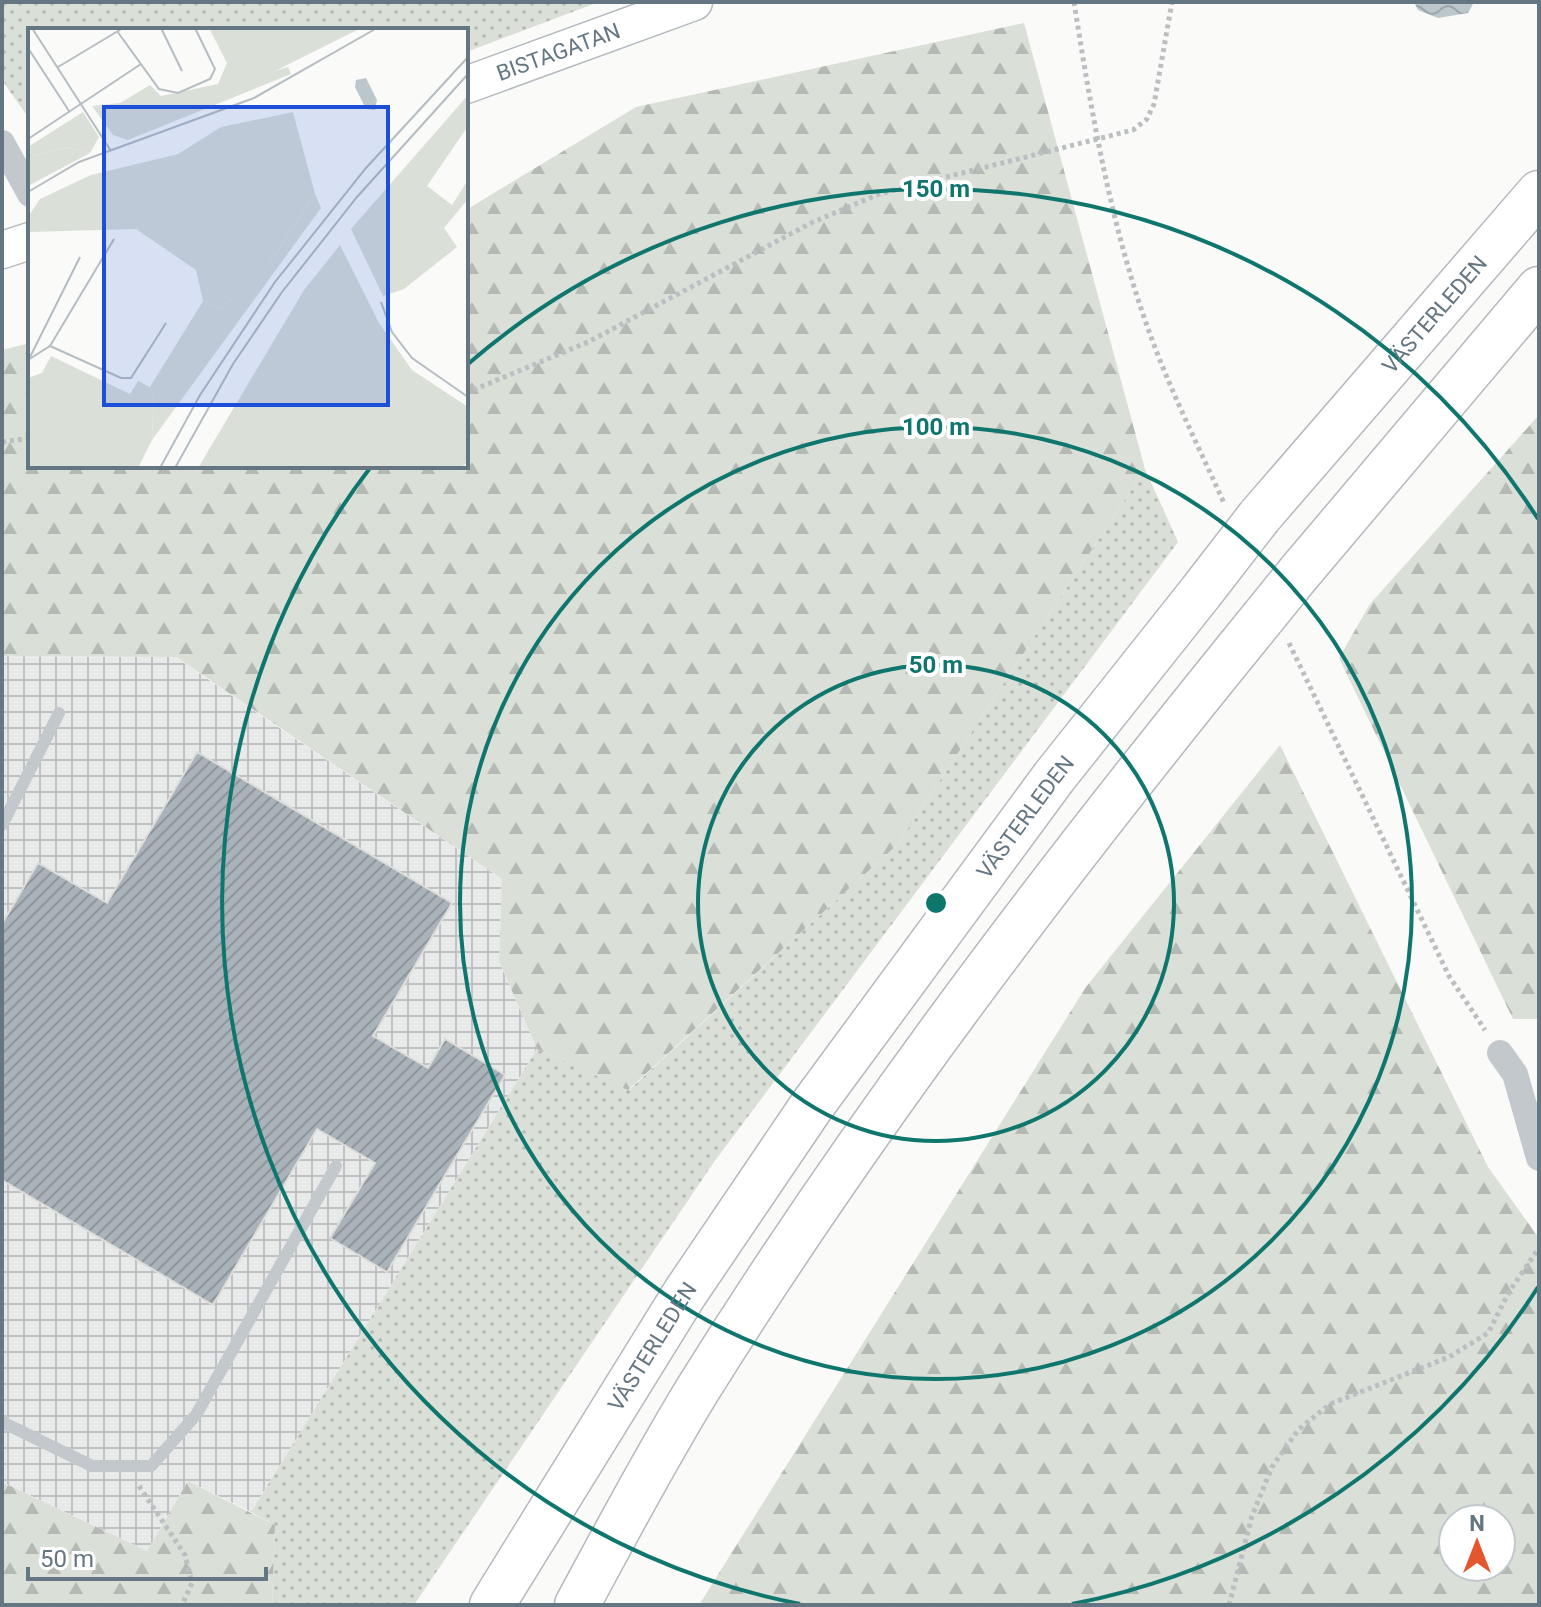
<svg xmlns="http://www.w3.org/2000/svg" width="1541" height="1607" viewBox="0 0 1541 1607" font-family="Roboto,sans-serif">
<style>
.industrial{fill:url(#industrial-grid)}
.grass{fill:url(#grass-dots)}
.forest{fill:url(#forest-firs);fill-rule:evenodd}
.water{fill:url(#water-waves)}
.building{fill:url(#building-hatch);stroke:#dcdcda;stroke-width:2}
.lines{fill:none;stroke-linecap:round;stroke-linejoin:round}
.secondary-casing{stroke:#b3babf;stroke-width:39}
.highway-casing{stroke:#b4b9bd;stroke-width:47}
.path{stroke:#bbbfc2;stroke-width:5;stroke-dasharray:4 4;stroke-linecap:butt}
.lane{stroke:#c3c8cc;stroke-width:12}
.street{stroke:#c3c8cc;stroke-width:26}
.secondary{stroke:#fff;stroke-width:36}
.highway{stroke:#fff;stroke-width:44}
.highway-bridge-casing{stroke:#b4b9bd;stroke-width:47;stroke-linecap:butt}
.highway-bridge{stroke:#fff;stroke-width:44}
.ring{fill:none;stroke:#0f766e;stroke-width:4}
.labels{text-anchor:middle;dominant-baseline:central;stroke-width:8;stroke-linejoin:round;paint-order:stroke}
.street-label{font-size:22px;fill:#657683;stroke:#fff}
.inset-road{fill:none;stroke:#b5bdc2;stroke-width:2}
.view{fill:#1d4ed8;fill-opacity:0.15;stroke:#1d4ed8;stroke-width:4}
.inset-edge{fill:none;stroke:#657683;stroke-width:4}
.centre{fill:#0f766e;stroke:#fff;stroke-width:4}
.ring-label{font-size:24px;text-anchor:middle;font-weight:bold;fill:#0f766e;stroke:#fff;stroke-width:8;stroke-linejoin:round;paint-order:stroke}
</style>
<defs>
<pattern id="industrial-grid" width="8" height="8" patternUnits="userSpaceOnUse" patternTransform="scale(2)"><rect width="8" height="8" fill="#e8e9e9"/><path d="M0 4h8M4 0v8" fill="none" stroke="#c0c1c2"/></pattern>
<pattern id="grass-dots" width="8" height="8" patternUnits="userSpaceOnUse" patternTransform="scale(2)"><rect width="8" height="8" fill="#dadfd7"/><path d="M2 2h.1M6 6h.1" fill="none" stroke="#b4b9b4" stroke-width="1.8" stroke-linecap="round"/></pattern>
<pattern id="forest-firs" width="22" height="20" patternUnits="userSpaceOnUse" patternTransform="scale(2)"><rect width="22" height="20" fill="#dadfd7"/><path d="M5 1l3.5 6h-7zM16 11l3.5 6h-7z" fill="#b4b9b4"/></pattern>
<pattern id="water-waves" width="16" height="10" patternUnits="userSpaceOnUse" patternTransform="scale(2)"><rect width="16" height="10" fill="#bbc7cb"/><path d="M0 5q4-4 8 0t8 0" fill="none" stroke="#9ca6aa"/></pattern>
<pattern id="building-hatch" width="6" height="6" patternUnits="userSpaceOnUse" patternTransform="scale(2)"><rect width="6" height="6" fill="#aab3b9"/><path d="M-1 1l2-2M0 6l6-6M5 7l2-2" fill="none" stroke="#8e969c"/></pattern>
</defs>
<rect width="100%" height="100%" fill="#fafaf8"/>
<!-- industrial -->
<polygon class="industrial" points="2,656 175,657 502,879 499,961 537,1049 251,1512 188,1481 147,1551 2,1482"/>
<!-- grass -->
<g class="grass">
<polygon points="2,2 599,2 466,52 466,30 30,30 30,120 2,80"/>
<polygon points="1145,469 1178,542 714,1162 414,1605 272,1605 275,1525 251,1512 537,1049 629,1090 898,844"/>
</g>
<!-- forest -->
<g class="forest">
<polygon points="1024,23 1145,469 898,844 628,1090 537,1049 499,961 502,879 176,657 2,656 2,350 30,343 30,466 466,466 466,210 636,107"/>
<polygon points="1539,415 1539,1019 1513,1019 1339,658 1370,604"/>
<path d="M1280 745 1488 1167 1539 1238V1605H699L1086 987ZM1453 1519H1501V1567H1453Z"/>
<polygon points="188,1481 275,1525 272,1605 2,1605 2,1482 147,1551"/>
</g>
<!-- water -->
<polygon class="water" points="1414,2 1474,2 1468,13 1438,18 1418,10"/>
<!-- building -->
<polygon class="building" points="197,752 452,903 373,1036 428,1068 445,1039 505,1075 387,1272 330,1238 375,1163 317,1129 213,1305 2,1180 2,924 38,863 107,903"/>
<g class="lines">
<!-- secondary casing -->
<g class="secondary-casing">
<g id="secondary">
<path id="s1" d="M466 85 694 2"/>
<polyline points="2,250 30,241"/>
</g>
</g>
<!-- highway casing -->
<g class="highway-casing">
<g id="highway">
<path id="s2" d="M1259 517 1539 193"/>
<polyline points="1299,573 1539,289"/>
<path id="s3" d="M492 1605 685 1293 811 1107 1054 777 1201 592"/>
<path d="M577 1605C616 1533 655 1459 698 1389 860 1129 1046 885 1239 647"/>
</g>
</g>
<!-- path -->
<g class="path">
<path d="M1074 2C1094 129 1116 256 1166 375 1184 418 1205 461 1224 503"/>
<polyline points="466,393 588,342 811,223 879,194 1133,130 1147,119 1154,104 1172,2"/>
<polyline points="2,442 30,438"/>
<polyline points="1289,643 1449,976 1485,1030"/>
<polyline points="139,1486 185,1555 192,1583 182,1605"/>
<polyline points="1229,1605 1252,1516 1272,1467 1298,1430 1330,1404 1449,1357 1488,1333 1509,1292 1539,1248"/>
</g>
<!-- lane -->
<g class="lane">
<polyline points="2,825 59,713"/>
<polyline points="2,1422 92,1466 151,1466 196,1415 336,1166"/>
</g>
<!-- street -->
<g class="street">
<polyline points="2,143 30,194"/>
<polyline points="1500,1053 1515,1074 1539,1158"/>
</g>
<!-- secondary -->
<use href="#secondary" class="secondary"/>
<!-- highway -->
<use href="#highway" class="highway"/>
<!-- highway-bridge casing -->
<g class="highway-bridge-casing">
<g id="highway-bridge">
<polyline points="1201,592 1259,517"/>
<polyline points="1239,647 1299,573"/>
</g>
</g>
<!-- highway-bridge -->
<use href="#highway-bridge" class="highway-bridge"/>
</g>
<!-- distance rings -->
<g class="ring">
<circle cx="936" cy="903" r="238"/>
<circle cx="936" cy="903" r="476"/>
<path d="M1538 1287A714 714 0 0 1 1072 1604M800 1604A714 714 0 0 1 370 468M468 364A714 714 0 0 1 1538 519"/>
</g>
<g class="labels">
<!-- street labels -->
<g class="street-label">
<text stroke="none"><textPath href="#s1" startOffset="98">BISTAGATAN</textPath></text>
<text stroke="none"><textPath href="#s2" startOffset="268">VÄSTERLEDEN</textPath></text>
<text stroke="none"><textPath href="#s3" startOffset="952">VÄSTERLEDEN</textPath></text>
<text stroke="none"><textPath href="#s3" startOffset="304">VÄSTERLEDEN</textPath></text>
</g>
</g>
<!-- overview -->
<g transform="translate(28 28)">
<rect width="440" height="440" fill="#fafaf8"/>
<path d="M181 0H203L247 43 260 39 263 46 100 112 85 107 64 78 92 75 122 57 133 68 190 56 199 35ZM55 84 71 109 62 125 39 119 0 129V119ZM287 166 293 180 124 412 126 362 122 359 175 273 192 281 242 235ZM0 414 49 435 47 440H0Z" fill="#dadfd7"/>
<path d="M203 0H333L247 43 201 19ZM440 67V98L399 158 424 177 440 152V171L416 200 429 219 376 261 355 268 323 201ZM265 84 287 166 242 235 192 281 175 273 168 242 108 201 0 204V189L12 171 63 147 150 126 193 99ZM39 119 62 125 0 158V129ZM312 217 351 295 384 342 440 379V434L432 440H170L276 262ZM23 328 102 366 110 353 126 361 124 412 110 440H47L48 435 0 414V350L14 345Z" fill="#dadfd7"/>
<path d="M338 50 349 72 347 82 338 81 327 59 328 52Z" fill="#bbc7cb"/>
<path class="inset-road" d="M4 0 83 123M133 0 154 43M89 3 131 61 150 65 182 51 187 41 167 0M0 20 41 83M30 39 95 0M0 111 113 36M0 164 51 134 226 70 349 0M353 274 364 304 384 330 440 369M22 318 86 211M2 329 52 229M0 332 22 318 93 350H103L138 295M132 440 172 367 247 254 338 140 440 29M147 440 205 336 254 264 329 169 440 46"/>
<path class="view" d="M76 79H360V377H76Z"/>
<rect width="440" height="440" class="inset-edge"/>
</g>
<circle cx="936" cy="903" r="12" class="centre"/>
<g class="ring-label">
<text x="936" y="197">150 m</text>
<text x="936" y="435">100 m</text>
<text x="936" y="673">50 m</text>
</g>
<!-- border -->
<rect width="1541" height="1607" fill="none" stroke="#657683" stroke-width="8"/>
<!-- north arrow -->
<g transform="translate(1477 1543)"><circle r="38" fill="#ffffff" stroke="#c1c8cd" stroke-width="2"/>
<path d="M0-6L14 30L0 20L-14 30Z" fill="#e4572e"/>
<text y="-12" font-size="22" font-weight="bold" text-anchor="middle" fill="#657683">N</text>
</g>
<!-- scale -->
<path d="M28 1567v12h238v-12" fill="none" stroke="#657683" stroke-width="4"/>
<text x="40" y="1567" font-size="24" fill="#657683" stroke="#ffffff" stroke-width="6" paint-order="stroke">50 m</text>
</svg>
